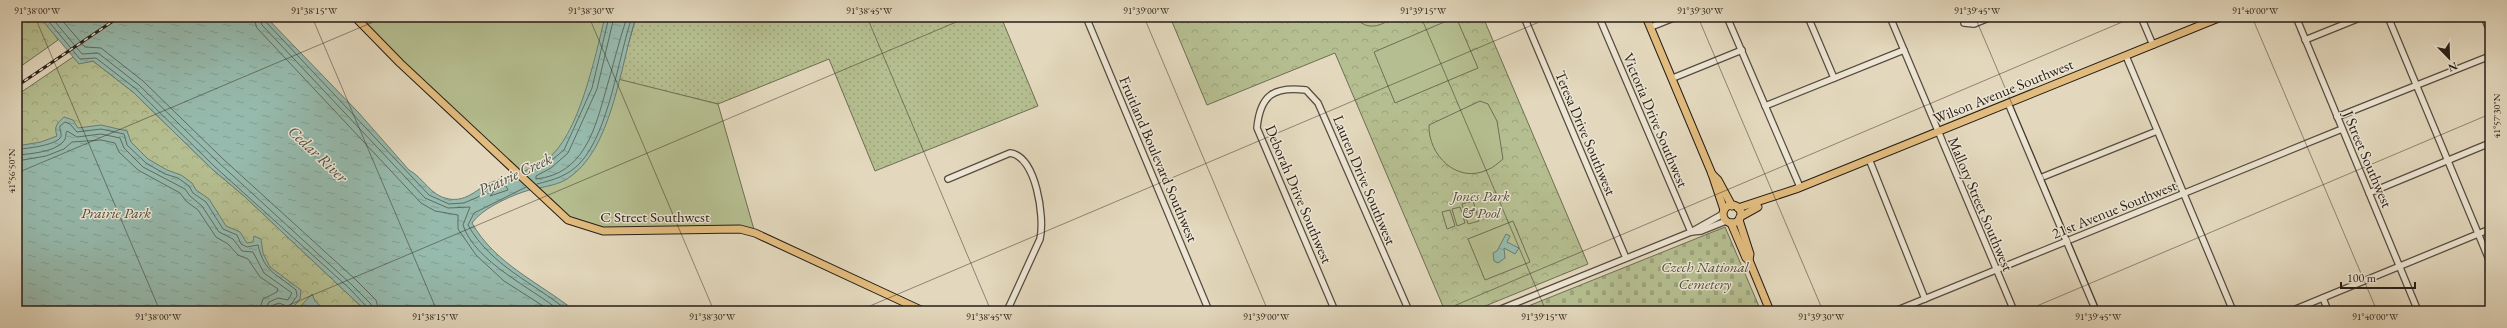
<svg xmlns="http://www.w3.org/2000/svg" width="2507" height="328" viewBox="0 0 2507 328" font-family="'EB Garamond',serif">
<style>
.grass{fill:url(#grass-dots);stroke:#6e6e54}
.forest{fill:url(#forest-crowns);stroke:#6e6e54}
.cemetery{fill:url(#cemetery-stones);stroke:#6e6e54}
.pitch{fill:#b5be90;stroke:#6e6e54}
.water{fill:url(#water-ripples);stroke:#6a7b71}
.lines{fill:none;stroke-linecap:round;stroke-linejoin:round}
.shore{stroke:#5e6c62;stroke-width:1}
.minor-casing{stroke:#564c40;stroke-width:8}
.major-casing{stroke:#271d17;stroke-width:9}
.minor{stroke:#ede6d4;stroke-width:5.5}
.major{stroke:#e2bc7e;stroke-width:7}
.rail-casing{stroke:#271d17;stroke-width:3}
.rail{stroke:#ede6d4;stroke-width:1.5;stroke-dasharray:4.5;stroke-linecap:butt}
.ticks{fill:none;stroke:#271d17;stroke-width:1;stroke-opacity:0.45}
.labels{text-anchor:middle;dominant-baseline:central;stroke-width:3;stroke-linejoin:round;paint-order:stroke}
.street-label{font-size:15px;fill:#271d17;stroke:#ede6d4}
.park-label{font-size:15px;font-style:italic;fill:#524d3b;stroke:#ede6d4}
.water-label{font-size:16px;font-style:italic;fill:#484c44;stroke:#ede6d4}
.neatline{fill:none;stroke:#271d17;stroke-width:1.5}
.ticks-label{font-size:10px;text-anchor:middle;fill:#271d17}
</style>
<defs>
<pattern id="grass-dots" width="8" height="8" patternUnits="userSpaceOnUse"><rect width="8" height="8" fill="#b5be90"/><path d="M2 2h.1M6 6h.1" fill="none" stroke="#9ca37b" stroke-width="1.8" stroke-linecap="round"/></pattern>
<pattern id="forest-crowns" width="20" height="18" patternUnits="userSpaceOnUse"><rect width="20" height="18" fill="#b5be90"/><path d="M2 6a3 3 0 1 1 6 0M12 15a3 3 0 1 1 6 0" fill="none" stroke="#9ca37b"/></pattern>
<pattern id="cemetery-stones" width="16" height="16" patternUnits="userSpaceOnUse"><rect width="16" height="16" fill="#b5be90"/><path d="M2 7V4a2 2 0 0 1 4 0v3zM10 15v-3a2 2 0 0 1 4 0v3z" fill="#9ca37b"/></pattern>
<pattern id="water-ripples" width="26" height="14" patternUnits="userSpaceOnUse"><rect width="26" height="14" fill="#96baad"/><path d="M2 4q2-2 4 0t4 0M15 11q2-2 4 0t4 0" fill="none" stroke="#819f94"/></pattern>
</defs>
<rect width="100%" height="100%" fill="#e3d8bd"/>
<filter id="stains"><feTurbulence type="fractalNoise" baseFrequency=".005" numOctaves="4"/><feColorMatrix values="0 0 0 0 .2 0 0 0 0 .09 0 0 0 0 .02 0 0 0 .5 -.17"/></filter>
<radialGradient id="worn" r=".72"><stop offset=".6" stop-color="#630" stop-opacity="0"/><stop offset="1" stop-color="#630" stop-opacity=".3"/></radialGradient>
<!-- grass -->
<polygon class="grass" points="636,17 1001,17 1038,106 875,171 829,59 718,104 618,80"/>
<!-- forest -->
<g class="forest">
<path d="M17 17C40 17 46 20 58 40L17 69Z"/>
<polygon points="1170,17 1483,17 1588,264 1473,311 1445,311 1335,53 1207,105"/>
<polygon points="73,57 79,63 93,61 133,92 212,169 244,196 366,311 17,311 17,95"/>
</g>
<!-- cemetery -->
<polygon class="cemetery" points="1725,227 1761,311 1516,311"/>
<!-- pitch -->
<g class="pitch">
<polygon points="355,17 636,17 618,79 718,104 755,233 740,229 603,231 568,220"/>
<path d="M1356 17H1393C1382 26 1366 32 1356 17Z"/>
<polygon points="1456,17 1478,68 1395,103 1374,52"/>
<path d="M1480 101 1488 104 1497 121 1503 159C1498 163 1493 168 1487 170 1457 184 1428 155 1429 125Z"/>
<polygon points="1473,201 1479,221 1468,224 1462,204"/>
<polygon points="1460,207 1465,223 1457,226 1452,209"/>
<polygon points="1450,210 1455,226 1447,229 1442,212"/>
<polygon points="1513,221 1530,262 1485,280 1468,239"/>
</g>
<!-- water -->
<g class="water">
<path d="M36 17H266L358 112 409 170C424 178 430 196 449 199 468 202 477 188 492 182 510 175 531 171 546 160 579 137 595 56 605 17H636C620 66 612 151 567 179 554 187 537 187 523 192 506 198 482 209 472 223 495 264 540 283 575 311H366L244 196 212 169 133 92 93 61 79 64 42 20Z"/>
<path d="M64 117 73 120 78 128 101 125 127 131 131 142 148 159 167 170 181 175 192 183 196 190 209 199 226 226 240 232 247 243 253 242 254 236 261 239 263 253 270 267 301 290 300 299 291 310 283 311 280 307 269 311H17V146L41 142 57 136C54 127 56 124 64 117Z"/>
<polygon points="1506,234 1510,236 1507,242 1519,248 1515,254 1504,248 1505,258 1498,263 1494,261 1493,253 1497,251"/>
<polygon points="312,294 315,301 326,311 296,311"/>
</g>
<g class="lines">
<!-- shore -->
<g class="shore">
<polyline points="45,17 80,59 96,58 136,89 214,166 349,288 367,307 368,311"/>
<polyline points="51,17 82,54 98,53 139,85 218,162 352,285 371,304 373,311"/>
<polyline points="59,17 85,47 101,48 143,81 222,158 356,280 376,300 379,311"/>
<polyline points="253,17 257,28 421,203 435,211 458,215 458,229 476,255 504,281 551,311"/>
<path d="M259 17 262 25 425 198 448 208 470 207 463 225C475 262 532 288 560 311"/>
<polyline points="264,17 265,21 429,195 449,204 464,203 478,197 492,186 516,177"/>
<path d="M614 17 597 89 568 153 551 168 536 176V179C584 174 595 129 606 90 613 66 619 41 627 17"/>
<path d="M17 149C26 149 55 145 60 138 63 135 59 130 60 126L65 122 70 124 77 132 101 129 124 134 127 145 146 163 165 174 178 178 189 186 193 193 206 202 223 229 237 235 241 244 247 247 258 245C264 272 277 274 296 290L297 296 289 307 279 303 271 306 270 311"/>
<path d="M17 155C30 154 54 152 63 142 67 138 65 134 67 131L77 137 101 134 120 138 124 148 143 167 185 189 190 196 202 206 219 232 233 239 242 251 253 252 264 273 292 293 288 300 278 298 269 302 265 311"/>
<polyline points="17,161 46,156 64,149 72,142 101,140 115,143 119,152 138,170 180,193 186,201 198,210 216,237 228,244 238,255 248,259 260,277 278,289 277,292 263,299 259,311"/>
<polyline points="526,174 547,164 564,150 592,88 609,17"/>
<path d="M537 184C553 180 568 176 580 163 609 132 618 58 632 17"/>
<polygon points="506,186 508,190 490,196 494,191"/>
<path d="M526 187 474 213 468 225C491 266 534 283 568 311"/>
</g>
<!-- minor casing -->
<g class="minor-casing">
<g id="minor">
<polyline points="1086,17 1209,311"/>
<polyline points="1524,17 1626,258"/>
<polyline points="1599,17 1691,232"/>
<polyline points="1727,17 1800,187"/>
<polyline points="1808,17 1834,78"/>
<polyline points="1890,17 2014,311"/>
<polyline points="2141,17 2153,45"/>
<polyline points="2296,17 2418,311"/>
<polyline points="2388,17 2490,262"/>
<polyline points="2484,17 2490,31"/>
<polyline points="1964,23 1974,24 1991,17"/>
<polyline points="1651,27 1676,17"/>
<polyline points="2305,40 2362,17"/>
<polyline points="2126,56 2233,311"/>
<polyline points="1673,78 1742,50"/>
<polyline points="2008,103 2096,311"/>
<polyline points="1765,106 1904,50"/>
<polyline points="2337,117 2490,56"/>
<polyline points="1869,159 1925,299"/>
<polyline points="2040,178 2157,131"/>
<path d="M948 179 1010 153C1036 156 1045 217 1040 239L1007 311"/>
<polyline points="2369,193 2490,143"/>
<polyline points="1691,232 1701,231 1726,221"/>
<polyline points="2323,298 2328,311"/>
<path d="M1335 311 1257 128C1260 95 1274 86 1306 90L1318 103 1409 311"/>
<polyline points="1496,311 1691,232 1723,214"/>
<polyline points="1895,311 2342,129"/>
<polyline points="2291,311 2490,229"/>
</g>
</g>
<!-- major casing -->
<g class="major-casing">
<g id="major">
<polyline points="355,17 400,63 568,220 603,231 740,229 755,233 923,311"/>
<polyline points="1646,17 1712,174 1724,210"/>
<polyline points="1712,174 1718,180 1732,206"/>
<circle cx="1732" cy="214" r="9"/>
<polyline points="1738,208 1796,189 2221,17"/>
<polyline points="1740,217 1758,207"/>
<polyline points="1739,220 1750,254 1749,260"/>
<polyline points="1731,223 1746,258 1749,260 1770,311"/>
</g>
</g>
<!-- minor -->
<use href="#minor" class="minor"/>
<!-- major -->
<use href="#major" class="major"/>
<!-- rail casing -->
<g class="rail-casing">
<polyline id="rail" points="17,86 119,17"/>
</g>
<!-- rail -->
<use href="#rail" class="rail"/>
</g>
<!-- ticks -->
<path class="ticks" d="M35 17 160 311M312 17 437 311M589 17 714 311M867 17 991 311M1144 17 1268 311M1421 17 1546 311M1698 17 1823 311M1975 17 2100 311M2252 17 2377 311M17 173 385 17M275 311 968 17M858 311 1551 17M1442 311 2134 17M2025 311 2490 114"/>
<g class="labels">
<!-- street labels -->
<g class="street-label">
<text transform="translate(2003 91) rotate(-22)">Wilson Avenue Southwest</text>
<text transform="translate(1656 120) rotate(67)">Victoria Drive Southwest</text>
<text transform="translate(1586 133) rotate(67)">Teresa Drive Southwest</text>
<text transform="translate(1159 159) rotate(67)">Fruitland Boulevard Southwest</text>
<text transform="translate(2368 159) rotate(67)">J Street Southwest</text>
<text transform="translate(1365 180) rotate(67)">Lauren Drive Southwest</text>
<text transform="translate(1299 194) rotate(67)">Deborah Drive Southwest</text>
<text transform="translate(1981 204) rotate(67)">Mallory Street Southwest</text>
<text transform="translate(2114 209) rotate(-22)">21st Avenue Southwest</text>
<text x="655" y="216">C Street Southwest</text>
</g>
<!-- park labels -->
<g class="park-label">
<text x="1481" y="195">Jones Park<tspan x="1481" dy="17">&amp; Pool</tspan></text>
<text x="116" y="212">Prairie Park</text>
<text x="1705" y="266">Czech National<tspan x="1705" dy="17">Cemetery</tspan></text>
</g>
<!-- water labels -->
<g class="water-label">
<text transform="translate(318 154) rotate(43)">Cedar River</text>
<text transform="translate(515 174) rotate(-25)">Prairie Creek</text>
</g>
</g>
<!-- margin -->
<rect width="2507" height="328" fill="none" stroke="#e3d8bd" stroke-width="44"/>
<!-- north arrow -->
<g transform="translate(2449 58) rotate(157)" stroke="#ede6d4" stroke-width="3" paint-order="stroke">
<path d="M0-3L7 15L0 10L-7 15Z" fill="#271d17"/>
<text y="-6" font-size="11" font-weight="bold" text-anchor="middle" fill="#271d17">N</text>
</g>
<!-- scale -->
<path d="M2341 282v6h74v-6" fill="none" stroke="#271d17" stroke-width="2"/>
<text x="2347" y="282" font-size="12" fill="#271d17" stroke="#ede6d4" stroke-width="3" paint-order="stroke">100 m</text>
<rect x="22" y="22" width="2463" height="284" class="neatline"/>
<g class="ticks-label">
<text x="37" y="14">91°38'00"W</text>
<text x="314" y="14">91°38'15"W</text>
<text x="591" y="14">91°38'30"W</text>
<text x="869" y="14">91°38'45"W</text>
<text x="1146" y="14">91°39'00"W</text>
<text x="1423" y="14">91°39'15"W</text>
<text x="1700" y="14">91°39'30"W</text>
<text x="1977" y="14">91°39'45"W</text>
<text x="2255" y="14">91°40'00"W</text>
<text transform="translate(2496 116) rotate(-90)" y="4">41°57'30"N</text>
<text transform="translate(11 171) rotate(-90)" y="4">41°56'50"N</text>
<text x="158" y="320">91°38'00"W</text>
<text x="435" y="320">91°38'15"W</text>
<text x="712" y="320">91°38'30"W</text>
<text x="989" y="320">91°38'45"W</text>
<text x="1266" y="320">91°39'00"W</text>
<text x="1544" y="320">91°39'15"W</text>
<text x="1821" y="320">91°39'30"W</text>
<text x="2098" y="320">91°39'45"W</text>
<text x="2375" y="320">91°40'00"W</text>
</g>
<rect width="100%" height="100%" filter="url(#stains)"/>
<rect width="100%" height="100%" fill="url(#worn)"/>
</svg>
